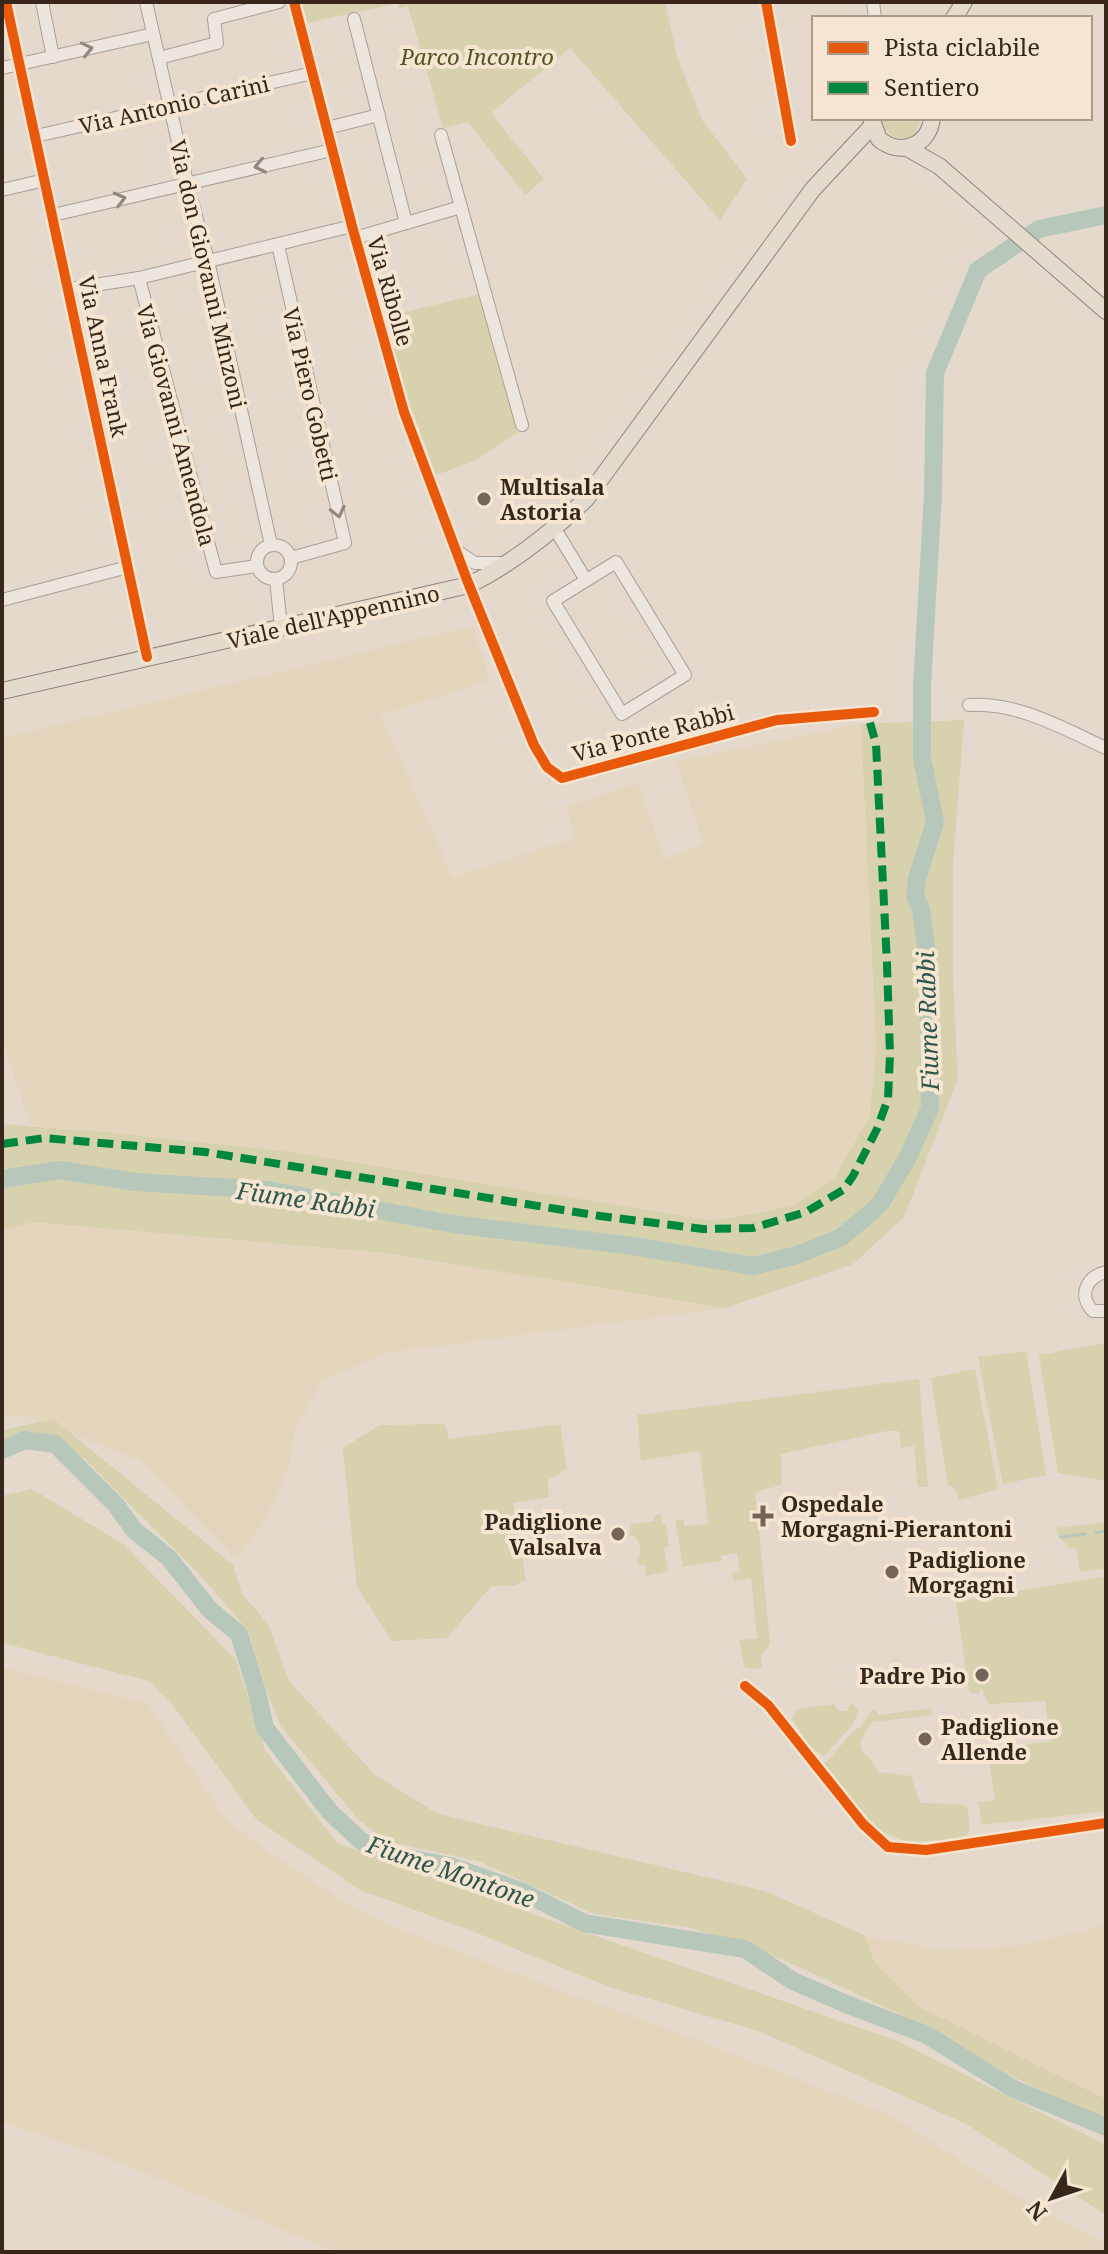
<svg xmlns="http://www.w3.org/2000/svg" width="1108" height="2254" viewBox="0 0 1108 2254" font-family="'Noto Serif',serif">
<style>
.farmland{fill:#e4d6bc}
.green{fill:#d7d1ae}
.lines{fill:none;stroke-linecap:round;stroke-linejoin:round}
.stream{stroke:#b7c8bb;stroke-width:3}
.river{stroke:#b7c8bb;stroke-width:18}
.minor-casing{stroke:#a99f96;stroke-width:14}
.major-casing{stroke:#8f847c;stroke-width:18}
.minor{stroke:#ece6de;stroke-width:12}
.major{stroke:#e4dbcf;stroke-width:16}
.quiet{stroke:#00873e;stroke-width:8;stroke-dasharray:16 8;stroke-linecap:butt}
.cycleway-casing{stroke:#f6e5d1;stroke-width:15}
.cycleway{stroke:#e8590c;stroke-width:10}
.oneway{stroke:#92867e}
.poi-dot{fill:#74655a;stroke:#f6e5d1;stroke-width:3}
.labels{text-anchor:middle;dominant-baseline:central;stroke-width:8;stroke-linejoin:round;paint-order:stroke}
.park-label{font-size:22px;font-style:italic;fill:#515523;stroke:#f6e5d1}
.street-label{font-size:22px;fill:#38261d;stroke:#f6e5d1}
.poi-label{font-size:22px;font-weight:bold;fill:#38261d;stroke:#f6e5d1;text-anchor:start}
.water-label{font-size:24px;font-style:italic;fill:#2c584e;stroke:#f6e5d1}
</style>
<rect width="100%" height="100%" fill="#e4d9cc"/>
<!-- farmland -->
<g class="farmland">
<polygon points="473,626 490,680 381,715 453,877 575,838 566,806 638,783 665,859 703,844 676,761 861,724 876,1046 870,1116 834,1178 793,1206 714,1221 283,1151 31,1125 2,1040 2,738"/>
<polygon points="33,1222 386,1253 726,1308 386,1353 322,1381 296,1429 287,1472 265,1520 237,1560 139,1460 28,1417 2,1415 2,1229"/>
<polygon points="2,1667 147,1703 227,1820 269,1852 355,1909 391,1926 580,1998 661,2026 890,2115 1024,2201 1106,2244 1106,2252 336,2252 108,2158 2,2122"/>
<polygon points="1106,1925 1106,2099 920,2007 874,1961 866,1936 942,1950 1023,1945"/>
</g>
<!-- green -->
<g class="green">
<polygon points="302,2 665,2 677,56 702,120 747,179 720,220 570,48 491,113 544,179 525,195 468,122 443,128 408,6 399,8 397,3 307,23"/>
<polygon points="921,118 915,134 904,139 891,136 883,125 882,119"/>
<polygon points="480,294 517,433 474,461 436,475 406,393 384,317"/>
<polygon points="964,720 953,865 953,976 958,1079 904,1217 853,1264 726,1308 386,1253 33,1222 2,1230 2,1124 104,1132 283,1151 714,1221 793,1206 834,1178 870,1116 876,1046 861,724"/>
<polygon points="1106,1343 1106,1481 1058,1473 1039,1355"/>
<polygon points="1026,1351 1046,1475 1003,1484 978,1357"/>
<polygon points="975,1369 998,1489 959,1500 954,1487 948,1486 931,1378"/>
<polygon points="919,1379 928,1487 918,1487 914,1446 901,1448 899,1431 887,1431 781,1454 782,1485 755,1492 770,1644 761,1655 762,1669 745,1668 739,1640 757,1639 751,1578 733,1581 732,1573 740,1572 737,1553 721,1556 722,1561 683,1567 675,1520 683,1519 684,1526 708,1524 700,1451 641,1461 637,1415"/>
<polygon points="53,1419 233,1565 242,1594 268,1624 289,1681 374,1774 438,1814 765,1891 866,1936 874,1961 920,2007 1106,2099 1106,2120 1009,2075 938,2032 784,1960 692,1928 594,1914 478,1861 385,1841 358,1819 280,1725 265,1687 248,1630 200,1575 84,1458 15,1436 2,1439 2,1430"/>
<polygon points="445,1424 449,1439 560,1424 567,1469 548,1480 549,1497 513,1503 526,1580 515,1586 491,1586 447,1638 392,1641 357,1587 343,1448 380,1425"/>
<polygon points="32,1489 123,1544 236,1660 265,1750 337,1843 524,1911 895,2040 1106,2145 1106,2215 966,2124 761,2032 610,1987 467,1929 360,1890 256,1819 175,1708 149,1681 2,1643 2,1496"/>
<polygon points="661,1514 662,1524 666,1524 669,1546 664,1548 668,1571 646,1576 645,1565 638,1565 636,1559 641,1555 639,1542 634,1536 629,1536 631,1524 654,1521 655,1515"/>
<polygon points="1106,1522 1106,1568 1080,1572 1076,1548 1070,1548 1059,1537 1056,1528"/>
<polygon points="1106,1576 1106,1811 982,1825 978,1802 995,1800 987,1750 1051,1741 1045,1701 989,1704 980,1686 980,1693 973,1694 969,1691 956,1602"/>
<polygon points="852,1702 858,1711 853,1724 824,1756 811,1748 792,1718 798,1709 834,1704 839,1711 847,1711"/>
<polygon points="931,1708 932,1715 872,1722 860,1741 863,1753 871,1759 878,1772 911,1776 920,1803 960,1804 967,1807 970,1830 965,1837 909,1843 876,1829 823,1765 857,1728 860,1728 872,1711 875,1710 879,1715"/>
</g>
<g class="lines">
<!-- stream -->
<g class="stream">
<polyline points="1096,1533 1106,1531"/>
<polyline points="1061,1537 1085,1534"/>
</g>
<!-- river -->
<g class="river">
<polyline points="2,1179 60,1170 135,1182 268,1190 453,1224 633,1246 753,1266 797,1255 840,1238 867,1216 880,1204 907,1159 930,1108 928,961 921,909 915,896 917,879 935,822 922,758 922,686 933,493 935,373 978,270 1039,229 1106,215"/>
<polyline points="2,1450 24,1440 55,1444 116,1505 134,1530 169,1558 209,1609 239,1634 257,1692 265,1728 330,1812 361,1841 397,1856 450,1866 521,1891 584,1923 745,1949 793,1981 846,2004 927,2035 1014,2089 1106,2127"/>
</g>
<!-- minor casing -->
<g class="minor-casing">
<g id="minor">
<polyline points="6,2 147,657"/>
<polyline points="42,2 53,57"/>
<polyline points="146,2 187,182 208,261 271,545"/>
<polyline points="294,2 352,226 404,412 467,580 534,745 547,767 562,778 777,720 874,712"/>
<polyline points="766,2 791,141"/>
<polyline points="873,2 875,18"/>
<polyline points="354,19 406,223"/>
<polyline points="159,58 217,43 214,19 279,2"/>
<polyline points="2,68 153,34"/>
<polyline points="327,128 379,115"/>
<polyline points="441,135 461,207"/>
<polyline points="36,136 313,73"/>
<polyline points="2,190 45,180"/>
<polyline points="53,215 332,150"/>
<polyline points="355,238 461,207 522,425"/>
<polyline points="278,245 345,543 291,558"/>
<polyline points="139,278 216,572 257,566"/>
<polyline points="70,289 139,278 352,226"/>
<polyline points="555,529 586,580"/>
<circle cx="274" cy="562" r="17"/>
<polyline points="455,550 475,563 505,563"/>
<polygon points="616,562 685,675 622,714 553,601"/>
<polyline points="276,579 281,628"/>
<polyline points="2,600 128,567"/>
<path d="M969 705C1018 702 1062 728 1106 748"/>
<path d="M1106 1272C1086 1277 1078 1296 1093 1311H1106"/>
<polyline points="745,1686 768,1705 863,1824 888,1847 926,1850 1106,1823"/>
</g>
</g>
<!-- major casing -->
<g class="major-casing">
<g id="major">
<polyline points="954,18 964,2"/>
<path d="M871 118 879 139C900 157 929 146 932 118"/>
<polyline points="907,148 939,166 1106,311"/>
<path d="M2 691 469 585C513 563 551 533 586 499L813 189 872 126"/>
</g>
</g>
<!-- minor -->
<use href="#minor" class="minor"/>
<!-- major -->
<use href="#major" class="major"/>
<!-- quiet -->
<polyline class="quiet" points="2,1144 44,1138 205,1152 600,1216 703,1229 753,1228 806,1212 843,1190 853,1176 877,1129 888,1099 890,1055 887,964 876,744 867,712"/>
<!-- cycleway casing -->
<g class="cycleway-casing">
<g id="cycleway">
<polyline points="6,2 147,657"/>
<polyline points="294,2 352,226 404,412 467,580 534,745 547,767 562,778 777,720 874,712"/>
<polyline points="766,2 791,141"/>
<polyline points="745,1686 768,1705 863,1824 888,1847 926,1850 1106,1823"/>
</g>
</g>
<!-- cycleway -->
<use href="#cycleway" class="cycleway"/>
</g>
<!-- one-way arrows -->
<defs><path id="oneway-chevron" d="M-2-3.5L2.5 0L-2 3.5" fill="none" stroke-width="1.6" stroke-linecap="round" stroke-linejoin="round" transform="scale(2)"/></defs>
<g class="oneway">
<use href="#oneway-chevron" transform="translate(87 49) rotate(-13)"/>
<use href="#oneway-chevron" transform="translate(260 166) rotate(168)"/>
<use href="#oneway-chevron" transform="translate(120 199) rotate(-14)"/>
<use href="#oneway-chevron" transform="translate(338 512) rotate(77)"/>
</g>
<!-- markers -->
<g class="poi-dot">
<circle cx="484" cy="499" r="8"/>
<path d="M759 1504h8v8h8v8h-8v8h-8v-8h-8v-8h8z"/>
<circle cx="618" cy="1534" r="8"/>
<circle cx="892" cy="1572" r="8"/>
<circle cx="982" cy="1675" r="8"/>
<circle cx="925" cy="1739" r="8"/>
</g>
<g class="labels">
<!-- park labels -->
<g class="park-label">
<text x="477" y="56">Parco Incontro</text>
</g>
<!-- street labels -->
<g class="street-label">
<text transform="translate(174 104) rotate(-13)">Via Antonio Carini</text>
<text transform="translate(209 274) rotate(77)">Via don Giovanni Minzoni</text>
<text transform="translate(391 291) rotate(74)">Via Ribolle</text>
<text transform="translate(104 356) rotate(78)">Via Anna Frank</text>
<text transform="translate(311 394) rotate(77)">Via Piero Gobetti</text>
<text transform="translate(177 425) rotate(75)">Via Giovanni Amendola</text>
<text transform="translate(333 616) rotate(-13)">Viale dell'Appennino</text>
<text transform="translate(653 732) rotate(-15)">Via Ponte Rabbi</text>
</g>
<!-- poi labels -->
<g class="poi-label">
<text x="500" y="486">Multisala<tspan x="500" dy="25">Astoria</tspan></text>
<text x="781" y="1503">Ospedale<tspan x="781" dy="25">Morgagni-Pierantoni</tspan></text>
<text x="602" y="1521" text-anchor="end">Padiglione<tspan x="602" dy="25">Valsalva</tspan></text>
<text x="908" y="1559">Padiglione<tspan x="908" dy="25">Morgagni</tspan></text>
<text x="966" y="1675" text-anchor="end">Padre Pio</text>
<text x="941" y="1726">Padiglione<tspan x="941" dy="25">Allende</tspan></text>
</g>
<!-- water labels -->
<g class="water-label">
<text transform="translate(927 1021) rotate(-92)">Fiume Rabbi</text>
<text transform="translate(306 1199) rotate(8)">Fiume Rabbi</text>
<text transform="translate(451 1871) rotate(19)">Fiume Montone</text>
</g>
</g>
<!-- border -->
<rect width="1108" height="2254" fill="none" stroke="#38261d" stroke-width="8"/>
<!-- legend -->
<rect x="812" y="16" width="280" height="104" fill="#f6e5d1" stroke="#aa9989" stroke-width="2"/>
<rect x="828" y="42" width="40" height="12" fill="#e8590c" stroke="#aa9989" stroke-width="2"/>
<text x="884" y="56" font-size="24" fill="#38261d">Pista ciclabile</text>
<rect x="828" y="82" width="40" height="12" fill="#00873e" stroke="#aa9989" stroke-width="2"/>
<text x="884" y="96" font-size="24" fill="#38261d">Sentiero</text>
<!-- north arrow -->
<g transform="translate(1052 2198) rotate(230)" stroke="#f6e5d1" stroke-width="6" paint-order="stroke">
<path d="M0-6L14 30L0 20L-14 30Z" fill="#38261d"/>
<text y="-12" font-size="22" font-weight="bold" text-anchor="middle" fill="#38261d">N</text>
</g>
</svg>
